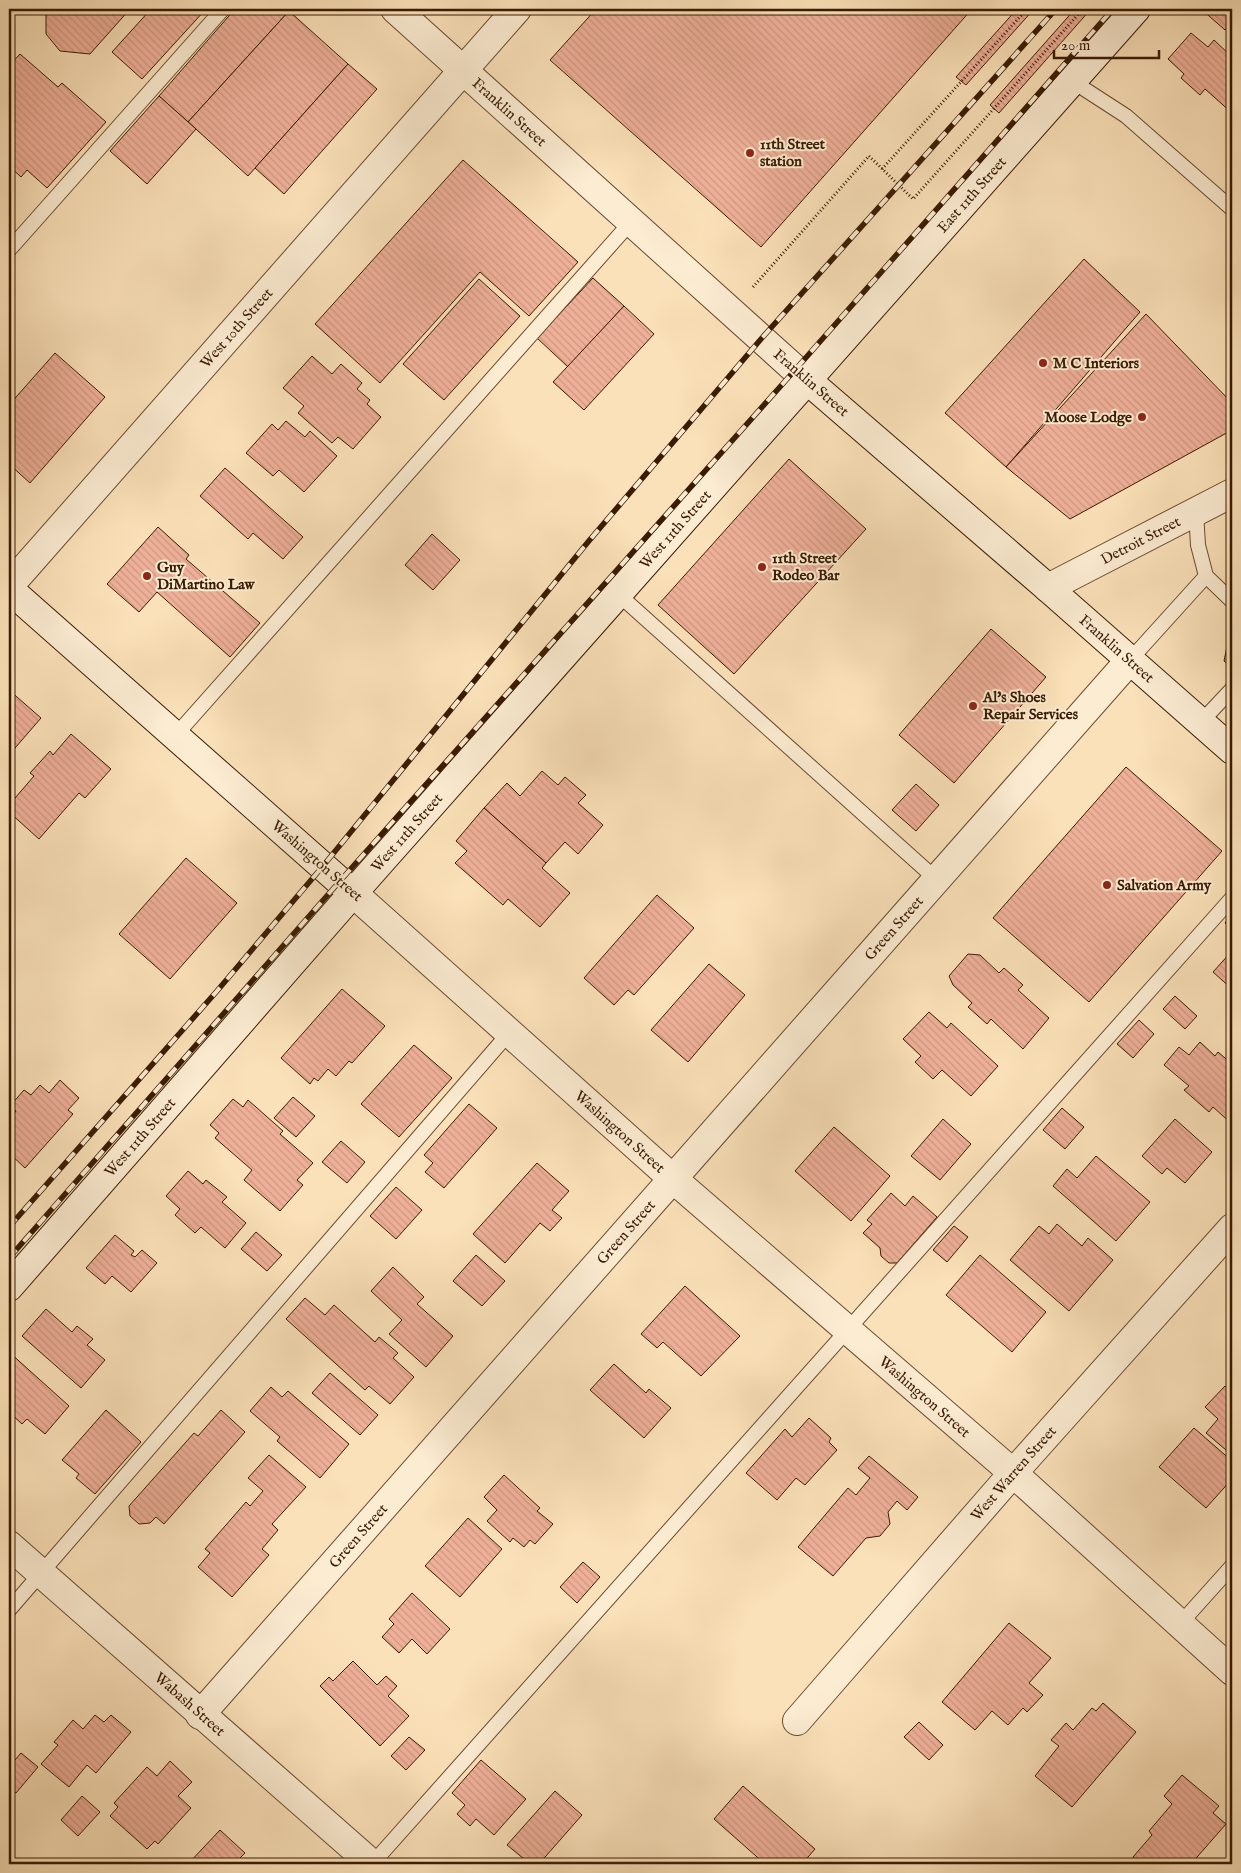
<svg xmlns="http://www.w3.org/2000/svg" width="1241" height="1873" viewBox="0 0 1241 1873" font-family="'IM FELL English',serif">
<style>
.building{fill:url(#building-back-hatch);stroke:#391b02}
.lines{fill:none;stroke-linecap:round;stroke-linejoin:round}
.lane-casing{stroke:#6a4c30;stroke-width:16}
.street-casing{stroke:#6a4c30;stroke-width:30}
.secondary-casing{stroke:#391b02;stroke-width:30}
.path{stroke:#391b02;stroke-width:3;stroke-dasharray:1 2.5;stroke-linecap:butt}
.lane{stroke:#fcecd2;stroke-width:14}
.street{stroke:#fcecd2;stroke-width:28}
.secondary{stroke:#fcecd2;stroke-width:28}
.rail-casing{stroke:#391b02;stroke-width:5.5}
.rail{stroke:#fcecd2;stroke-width:4;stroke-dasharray:11;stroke-linecap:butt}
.poi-dot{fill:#8f2418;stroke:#fcecd2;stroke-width:2}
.labels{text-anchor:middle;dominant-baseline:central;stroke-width:4;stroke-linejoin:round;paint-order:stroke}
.street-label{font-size:15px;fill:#391b02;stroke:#fcecd2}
.poi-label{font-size:15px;font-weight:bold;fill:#391b02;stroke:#fcecd2;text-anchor:start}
</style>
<defs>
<pattern id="building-back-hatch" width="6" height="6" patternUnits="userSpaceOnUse" patternTransform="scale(1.25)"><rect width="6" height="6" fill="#efb099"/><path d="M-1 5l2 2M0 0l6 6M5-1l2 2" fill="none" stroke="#ce9782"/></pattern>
</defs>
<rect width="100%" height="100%" fill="#fbe1b9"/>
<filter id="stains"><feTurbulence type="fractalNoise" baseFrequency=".004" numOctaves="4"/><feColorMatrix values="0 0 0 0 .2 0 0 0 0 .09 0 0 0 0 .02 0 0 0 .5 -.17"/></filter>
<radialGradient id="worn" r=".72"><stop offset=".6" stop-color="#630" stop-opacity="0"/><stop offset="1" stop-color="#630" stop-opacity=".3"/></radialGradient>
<!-- building -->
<g class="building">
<polygon points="48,9 130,9 90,54 60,51 46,34 46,12"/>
<polygon points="151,9 206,9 142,79 112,52"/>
<polygon points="235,9 287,9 289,11 188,122 159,96"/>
<polygon points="596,9 972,9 761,247 550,60"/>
<polygon points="1017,9 1034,9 966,85 956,77"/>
<polygon points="1075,9 1091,9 999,113 990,105"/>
<polygon points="1201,9 1232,9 1232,21 1225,30"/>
<polygon points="289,11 348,64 248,176 188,122"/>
<polygon points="1191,33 1208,47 1214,40 1232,57 1232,113 1205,89 1200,95 1181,78 1184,74 1168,59"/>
<polygon points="20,54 58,87 62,83 106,122 47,188 27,170 21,177 9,166 9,66"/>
<polygon points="348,64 377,89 284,194 255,168"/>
<polygon points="159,96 196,129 147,184 110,151"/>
<polygon points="463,160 578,262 529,316 480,272 380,383 315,324"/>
<polygon points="1084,259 1140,312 1006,467 945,413"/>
<polygon points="593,278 624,306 568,367 537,338"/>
<polygon points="479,279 520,316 444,400 403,364"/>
<polygon points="624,306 654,334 584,410 553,382"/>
<polygon points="1146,314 1232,403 1232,430 1070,519 1006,467"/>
<polygon points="55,353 105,397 30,483 9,464 9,405"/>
<polygon points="312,356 332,374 341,364 362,383 357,389 370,400 367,404 381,417 353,449 338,437 332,443 298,413 304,406 283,388"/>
<polygon points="286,421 305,437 310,431 337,456 304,492 279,470 273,476 246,453 272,424 278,430"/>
<polygon points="789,459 866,529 734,674 658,605"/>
<polygon points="225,468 303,537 283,559 253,533 248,539 200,496"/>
<polygon points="158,527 189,555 186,559 260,623 230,657 157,592 139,612 107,584"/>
<polygon points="432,534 460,560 433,590 405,565"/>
<polygon points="1232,623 1232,668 1224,661"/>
<polygon points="991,629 1046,677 954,783 899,735"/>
<polygon points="9,690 41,718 9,755"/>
<polygon points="71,734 111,769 85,798 79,793 39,839 9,812 9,805 34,776 30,773 50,751 53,755"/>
<polygon points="1126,767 1222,851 1089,1002 993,918"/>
<polygon points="542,771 558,785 565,777 586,795 578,803 603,825 578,854 565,842 546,863 484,808 507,783 520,796"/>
<polygon points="916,784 939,805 916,831 892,810"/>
<polygon points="484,808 546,863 542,868 570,893 540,927 508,899 503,905 455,863 467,851 456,841"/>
<polygon points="186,858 237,903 170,979 119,934"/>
<polygon points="657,895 694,928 634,995 628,990 614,1005 584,978"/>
<polygon points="1232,915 1232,929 1225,923"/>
<polygon points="1232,951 1232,989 1213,972"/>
<polygon points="968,954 980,955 999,973 1004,968 1023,985 1018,990 1049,1018 1023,1049 991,1019 987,1024 968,1007 972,1003 953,985 949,976"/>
<polygon points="709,964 745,995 688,1062 651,1030"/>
<polygon points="342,989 385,1026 352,1063 349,1061 336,1076 328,1069 318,1081 314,1078 310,1084 281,1058"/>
<polygon points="1175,996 1197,1016 1185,1029 1163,1009"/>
<polygon points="929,1012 947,1028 951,1023 998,1066 971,1096 942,1070 933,1079 915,1062 921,1056 903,1039"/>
<polygon points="1139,1020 1154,1034 1133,1058 1117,1044"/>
<polygon points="1200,1042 1215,1056 1218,1052 1232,1064 1232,1124 1213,1107 1209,1112 1184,1090 1189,1086 1164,1065 1179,1047 1189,1055"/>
<polygon points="414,1045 452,1078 399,1137 361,1104"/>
<polygon points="60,1080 79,1098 68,1110 73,1114 25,1168 9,1153 9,1120 16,1111 10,1106 24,1090 31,1095 40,1085 49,1093"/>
<polygon points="293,1097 315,1116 296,1137 274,1118"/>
<polygon points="233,1099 243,1107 248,1100 283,1131 280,1134 313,1163 297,1180 303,1185 280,1211 244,1180 252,1170 215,1138 219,1133 210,1125"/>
<polygon points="469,1104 497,1128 444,1188 425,1172 433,1163 424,1155"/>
<polygon points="1062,1108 1084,1127 1065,1149 1043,1130"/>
<polygon points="943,1119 971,1144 940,1180 911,1156"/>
<polygon points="1175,1119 1212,1152 1185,1183 1167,1168 1162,1174 1142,1156"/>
<polygon points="834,1127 890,1176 851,1221 795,1171"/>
<polygon points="341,1141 365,1162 347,1183 322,1162"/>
<polygon points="1096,1156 1150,1202 1116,1241 1053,1186 1067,1169 1077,1178"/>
<polygon points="537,1163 569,1191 552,1210 562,1218 550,1231 540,1223 505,1263 473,1234"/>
<polygon points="188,1171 203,1184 206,1180 227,1197 222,1202 246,1223 225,1248 201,1227 195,1233 175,1215 180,1209 166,1196"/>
<polygon points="396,1187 422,1210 396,1239 370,1216"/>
<polygon points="891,1193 905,1206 913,1196 937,1217 897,1263 889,1263 881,1256 880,1248 863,1233 872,1224 867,1220"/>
<polygon points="1057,1224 1082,1246 1088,1238 1113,1260 1069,1311 1010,1260 1039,1226 1049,1234"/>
<polygon points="954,1226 968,1237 947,1262 933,1250"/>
<polygon points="256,1232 282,1255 267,1271 241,1249"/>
<polygon points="115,1235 134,1251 131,1255 135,1257 142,1250 157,1263 131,1292 112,1276 105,1284 86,1268"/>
<polygon points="476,1255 505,1281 482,1306 453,1281"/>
<polygon points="980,1255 1046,1312 1012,1352 946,1295"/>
<polygon points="393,1267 424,1297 417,1304 453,1336 426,1367 389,1334 402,1320 371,1291"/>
<polygon points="685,1286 740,1336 701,1376 663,1342 657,1348 641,1334"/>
<polygon points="305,1298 325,1315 334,1305 375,1342 379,1337 398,1353 393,1358 414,1377 390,1404 369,1386 365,1390 286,1319"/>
<polygon points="46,1309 72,1332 77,1326 93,1339 87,1345 105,1360 81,1388 22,1336"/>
<polygon points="9,1352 69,1406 45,1434 27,1419 22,1424 9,1412"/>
<polygon points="614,1364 646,1393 649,1389 671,1408 644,1438 590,1390"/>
<polygon points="330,1373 378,1415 360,1435 312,1393"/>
<polygon points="1225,1386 1232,1393 1232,1444 1226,1450 1206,1433 1218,1419 1205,1407"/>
<polygon points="271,1387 282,1397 288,1391 349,1444 320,1478 277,1441 280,1437 250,1411"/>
<polygon points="106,1410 141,1442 95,1494 76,1478 79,1474 62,1460"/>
<polygon points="221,1410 245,1432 164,1524 156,1517 150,1523 139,1524 130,1516 129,1506 194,1433 198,1436"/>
<polygon points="809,1418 831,1438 829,1442 837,1450 805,1485 796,1478 777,1500 746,1473 785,1429 792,1437"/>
<polygon points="1194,1428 1232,1461 1232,1479 1206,1508 1159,1467"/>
<polygon points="269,1455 306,1487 272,1524 278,1530 262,1549 269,1555 232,1597 198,1567 210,1553 205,1549 246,1502 250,1506 263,1491 248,1478"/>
<polygon points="869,1456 918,1497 907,1510 897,1501 888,1512 890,1524 880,1536 866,1538 833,1576 798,1547 848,1488 856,1495 870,1478 858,1468"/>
<polygon points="504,1475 540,1508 537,1511 553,1524 535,1544 530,1540 524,1547 513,1538 510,1542 487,1521 497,1510 484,1497"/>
<polygon points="468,1518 502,1549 460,1597 425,1566"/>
<polygon points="583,1562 600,1577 577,1603 560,1587"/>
<polygon points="412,1593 450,1629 427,1654 412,1639 399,1653 382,1637 394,1624 389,1619"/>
<polygon points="1009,1623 1051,1658 1029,1683 1043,1695 1027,1712 1023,1708 1008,1725 992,1711 975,1730 942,1702"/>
<polygon points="353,1661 377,1685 386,1676 397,1686 388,1696 409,1716 380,1746 320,1686 329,1677 333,1681"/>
<polygon points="1103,1703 1136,1732 1072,1807 1035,1776 1059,1746 1051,1740 1066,1723 1073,1730 1092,1708 1096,1711"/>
<polygon points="95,1715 104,1722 111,1715 131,1732 96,1773 87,1765 69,1787 41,1764 58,1745 54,1742 73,1720 83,1729"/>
<polygon points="919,1722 943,1745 929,1760 904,1737"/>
<polygon points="409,1737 425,1750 406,1770 391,1756"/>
<polygon points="21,1753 38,1767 16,1793 9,1788 9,1767"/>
<polygon points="481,1760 526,1799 494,1835 476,1819 470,1826 457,1814 465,1805 452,1793"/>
<polygon points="170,1761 192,1782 178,1796 191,1808 158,1844 155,1841 147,1849 110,1816 118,1807 114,1803 147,1767 157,1776"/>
<polygon points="1182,1775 1219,1806 1213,1813 1226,1824 1191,1864 1141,1864 1133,1857 1152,1835 1149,1831 1172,1804 1164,1796"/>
<polygon points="743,1786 815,1849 802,1864 765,1864 714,1819"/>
<polygon points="555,1791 582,1815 539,1864 530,1864 507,1845"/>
<polygon points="82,1796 100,1812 78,1836 61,1820"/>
<polygon points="220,1830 245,1853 234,1864 188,1864"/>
</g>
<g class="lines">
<!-- lane casing -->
<g class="lane-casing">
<g id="lane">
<polyline points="1072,81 1126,116 1231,208 1232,207"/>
<polyline points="9,250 223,9"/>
<polyline points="1196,512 1198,545 1206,576 1232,601"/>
<polyline points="618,594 936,879"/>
<polyline points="1130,660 1206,576"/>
<polyline points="1201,722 1232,689"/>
<polyline points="175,736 631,222"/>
<polyline points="9,1610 509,1033"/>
<polyline points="1180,1624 1232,1566"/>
<polyline points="372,1864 1232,898"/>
</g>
</g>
<!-- street casing -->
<g class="street-casing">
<g id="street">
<path id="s1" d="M395 9 807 380"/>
<path id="s2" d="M9 586 517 9"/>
<path id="s3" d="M1048 588 1232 493"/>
<path id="s4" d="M353 893 672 1178 1013 1473 1232 1671"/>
<path id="s5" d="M9 1545 372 1864"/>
<path id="s6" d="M200 1715 1130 660"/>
<path id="s7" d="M797 1721 1013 1473 1232 1228"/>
</g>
</g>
<!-- secondary casing -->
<g class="secondary-casing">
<g id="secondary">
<path id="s8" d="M807 380 1048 588 1232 750"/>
<polyline points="9,589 353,893"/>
<path id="s9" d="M9 1287 353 893 1136 9"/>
</g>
</g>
<!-- path -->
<g class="path">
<polyline points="882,169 1027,9"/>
<polyline points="753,287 869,156 913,199 1083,9"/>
</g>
<!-- lane -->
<use href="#lane" class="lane"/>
<!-- street -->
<use href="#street" class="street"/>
<!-- secondary -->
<use href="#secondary" class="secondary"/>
<!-- rail casing -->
<g class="rail-casing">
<g id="rail">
<polyline points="9,1227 217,991 323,866 588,542 761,339 1056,9"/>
<polyline points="9,1258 340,881 795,370 1113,9"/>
</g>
</g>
<!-- rail -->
<use href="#rail" class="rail"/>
</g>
<!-- markers -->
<g class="poi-dot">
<circle cx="750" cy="153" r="5"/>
<circle cx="1043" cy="363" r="5"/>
<circle cx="1142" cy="417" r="5"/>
<circle cx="762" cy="567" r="5"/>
<circle cx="147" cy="576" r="5"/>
<circle cx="973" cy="706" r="5"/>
<circle cx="1107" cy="885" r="5"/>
</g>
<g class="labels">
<!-- street labels -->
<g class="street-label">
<text stroke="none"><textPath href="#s1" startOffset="154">Franklin Street</textPath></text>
<text stroke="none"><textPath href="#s9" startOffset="1456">East 11th Street</textPath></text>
<text stroke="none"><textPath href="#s2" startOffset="344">West 10th Street</textPath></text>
<text transform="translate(811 383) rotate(41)">Franklin Street</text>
<text stroke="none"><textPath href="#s9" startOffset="1009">West 11th Street</textPath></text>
<text stroke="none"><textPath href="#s3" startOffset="104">Detroit Street</textPath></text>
<text stroke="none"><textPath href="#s8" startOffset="410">Franklin Street</textPath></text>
<text stroke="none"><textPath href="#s9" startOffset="604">West 11th Street</textPath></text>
<text transform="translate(317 861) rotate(41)">Washington Street</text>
<text stroke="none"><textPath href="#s6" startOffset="1049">Green Street</textPath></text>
<text stroke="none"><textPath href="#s4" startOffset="358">Washington Street</textPath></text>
<text stroke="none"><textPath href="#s9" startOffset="199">West 11th Street</textPath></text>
<text stroke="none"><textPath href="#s6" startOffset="644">Green Street</textPath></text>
<text stroke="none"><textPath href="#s4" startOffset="762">Washington Street</textPath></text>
<text stroke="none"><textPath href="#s7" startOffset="329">West Warren Street</textPath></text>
<text stroke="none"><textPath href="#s6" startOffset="239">Green Street</textPath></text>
<text stroke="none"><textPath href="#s5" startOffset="241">Wabash Street</textPath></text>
</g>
<!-- poi labels -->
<g class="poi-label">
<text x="760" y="144">11th Street<tspan x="760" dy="17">station</tspan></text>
<text x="1053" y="363">M C Interiors</text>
<text x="1132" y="417" text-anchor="end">Moose Lodge</text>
<text x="772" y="558">11th Street<tspan x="772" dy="17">Rodeo Bar</tspan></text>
<text x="157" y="567">Guy<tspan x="157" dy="17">DiMartino Law</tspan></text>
<text x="983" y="697">Al's Shoes<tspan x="983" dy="17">Repair Services</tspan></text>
<text x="1117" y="885">Salvation Army</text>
</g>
</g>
<!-- margin -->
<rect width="1241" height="1873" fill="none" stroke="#fbe1b9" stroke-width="30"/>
<rect x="10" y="10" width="1221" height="1853" fill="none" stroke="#391b02" stroke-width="2.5"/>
<rect x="15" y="15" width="1211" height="1843" fill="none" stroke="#391b02"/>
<!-- scale -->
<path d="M1054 50v8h105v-8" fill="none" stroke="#391b02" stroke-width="2.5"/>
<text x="1061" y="50" font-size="15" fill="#391b02" stroke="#fcecd2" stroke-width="4" paint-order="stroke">20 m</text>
<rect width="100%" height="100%" filter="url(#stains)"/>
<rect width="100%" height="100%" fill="url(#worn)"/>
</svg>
